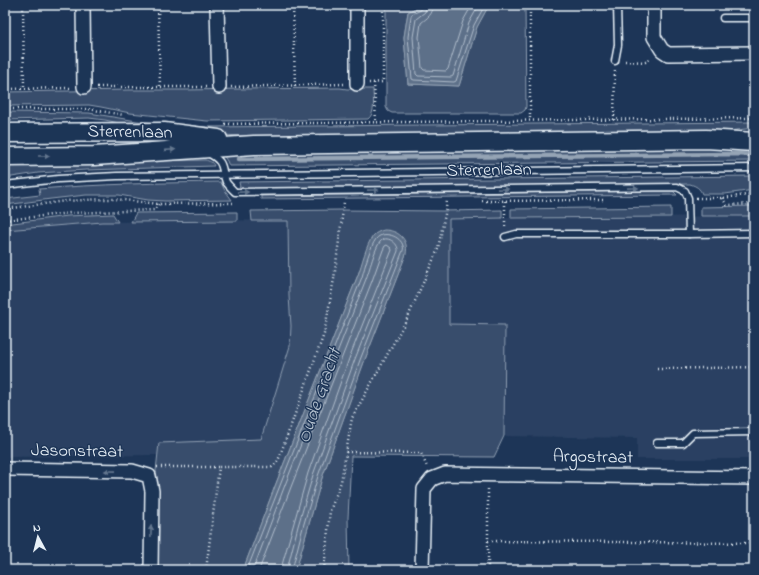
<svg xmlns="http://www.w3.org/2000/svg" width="759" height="575" viewBox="0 0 759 575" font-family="'Indie Flower',sans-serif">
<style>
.built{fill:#2a4162}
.green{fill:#374d6c;stroke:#909fb2}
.water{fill:#5d7089;stroke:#95a4b5}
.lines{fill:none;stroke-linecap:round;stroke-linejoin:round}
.shore{stroke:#b0bdcc;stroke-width:1}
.stream{stroke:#95a4b5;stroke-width:4.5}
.lane-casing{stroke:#e8f1f8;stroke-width:9}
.street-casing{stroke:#e8f1f8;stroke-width:16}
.secondary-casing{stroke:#e8f1f8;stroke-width:21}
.path{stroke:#e8f1f8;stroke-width:2.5;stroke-dasharray:1 3;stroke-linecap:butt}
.lane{stroke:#1d3557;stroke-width:6}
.street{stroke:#1d3557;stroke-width:13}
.secondary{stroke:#1d3557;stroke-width:18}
.oneway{fill:#64778f}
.labels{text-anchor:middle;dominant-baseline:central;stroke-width:3;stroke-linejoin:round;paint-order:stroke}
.street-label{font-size:18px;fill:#e8f1f8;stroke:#1d3557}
.water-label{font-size:19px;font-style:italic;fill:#b7c4d1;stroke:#1d3557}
</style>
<rect width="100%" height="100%" fill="#1d3557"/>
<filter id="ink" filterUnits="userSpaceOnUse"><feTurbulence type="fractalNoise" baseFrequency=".025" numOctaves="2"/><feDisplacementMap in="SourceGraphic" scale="8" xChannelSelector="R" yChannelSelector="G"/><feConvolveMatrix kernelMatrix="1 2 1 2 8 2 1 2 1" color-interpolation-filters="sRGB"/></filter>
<g filter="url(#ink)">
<!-- built -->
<g class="built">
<polygon points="754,216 754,459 637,459 637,438 504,436 505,325 449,324 449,218"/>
<polygon points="288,220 289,296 291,326 290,346 261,439 227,454 5,457 5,230 102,222"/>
</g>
<!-- green -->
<g class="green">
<polygon points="386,5 421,5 408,12 404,37 408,84 459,86 477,27 489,5 525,5 526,107 525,110 521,113 392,113 388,111 386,107"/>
<path d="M340 88 347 89H373C373 98 376 113 368 119L207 121 130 113 101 107 89 105 5 106V92L131 90H187L241 89Z"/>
<polygon points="5,112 89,113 137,121 179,125 208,127 754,122 754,128 720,132 267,137 221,135 129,125 105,120 89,118 5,120"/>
<polygon points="735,147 754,149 754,161 229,166 227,161 221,152"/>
<path d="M205 160C209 161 213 162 214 166L86 170 38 173 5 178V161H148Z"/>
<path d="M754 176V190L725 194H702C700 188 696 186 690 184L242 189 240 187 239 182Z"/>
<path d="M221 182 224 189 232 200 165 201 148 200 119 195H86L51 199 5 205V199L40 195 39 189C100 184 160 183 221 182Z"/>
<polygon points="670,191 673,191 677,195 261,199 261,196"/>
<polygon points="754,206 754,216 701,216 701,207"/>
<polygon points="671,207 671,217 511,218 511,209"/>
<polygon points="342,210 443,211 502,210 502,218 449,219 449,324 505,325 504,436 494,457 351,456 348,518 349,570 296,570 322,478 364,362 406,254 369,244 358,275 277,481 243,570 158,570 158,483 156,471 159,443 261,439 290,346 291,326 289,296 288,221 252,221 251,211"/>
<polygon points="237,212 237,221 131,222 136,213"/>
<polygon points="113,214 118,222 102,222 5,230 5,224 68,216"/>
</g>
<!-- water -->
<g class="water">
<polygon points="421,5 489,5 477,27 459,86 408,84 404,37 408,12"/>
<path d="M384 230C398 230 409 239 406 254L364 362 322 478 296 570H243L277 481 358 275C362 264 366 245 373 236 375 233 380 231 384 230Z"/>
</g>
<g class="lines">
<!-- shore -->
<g class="shore">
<polyline points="422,5 421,10 412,14 411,16 408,37 412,79 414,80 454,82 456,81 474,25 485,5"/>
<polyline points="427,5 425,12 416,19 413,37 416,74 418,76 451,77 453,76 469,23 479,5"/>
<path d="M433 5C433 15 428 17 421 23L419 37 422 68 424 70 446 71 448 69 463 21 472 5"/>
<path d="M247 570 281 483 362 277C365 266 370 247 376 239 383 230 401 236 403 246 404 248 403 251 402 253L360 360 318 476 303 527 292 570"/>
<path d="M253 570 285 485 366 279C369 271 375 248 380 242 386 234 399 243 398 251L355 359 313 475 298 526 287 570"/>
<polyline points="259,570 291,487 372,281 383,250 385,246 387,245 391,248 392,250 350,356 308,473 282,565 281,570"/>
</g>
<!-- stream -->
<polyline class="stream" points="239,159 735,154 754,155"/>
<!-- lane casing -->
<g class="lane-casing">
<g id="lane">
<polyline points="723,18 754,18"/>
<polyline points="615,61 618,45 617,5"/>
<path d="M208 153C226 163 220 166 226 182 228 185 232 189 235 192L677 187 685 191 688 198 689 234"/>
<polyline points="5,185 58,179 117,176 754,168"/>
<polyline points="505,237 516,234 689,234 754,233"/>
<polyline points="657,443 683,443 693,433 754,432"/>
</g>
</g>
<!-- street casing -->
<g class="street-casing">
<g id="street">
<polyline points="83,5 84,87"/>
<polyline points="217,5 219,87"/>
<polyline points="357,5 357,84"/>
<polyline points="654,5 654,37 662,50 668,54 754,53"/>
<polyline points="5,469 132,471 149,476 152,491 151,570"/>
<polyline points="422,570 424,489 432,479 445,474 754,478"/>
</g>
</g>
<!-- secondary casing -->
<g class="secondary-casing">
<g id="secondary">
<polyline points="5,133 164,132 218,139"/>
<polyline points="5,157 94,156 254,145 706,139 754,142"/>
</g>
</g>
<!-- path -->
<g class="path">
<polyline points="23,5 24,88"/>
<polyline points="158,5 160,87"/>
<polyline points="293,5 295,86"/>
<polyline points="530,5 530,121"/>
<polyline points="625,61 645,62 652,59"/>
<polyline points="369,83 383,82 383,5"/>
<polyline points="374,83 376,122"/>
<polyline points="97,87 206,87"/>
<polyline points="231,87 344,84"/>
<polyline points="5,89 70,88"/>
<polyline points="5,109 88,109 124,115"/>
<polyline points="614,120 615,70"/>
<polyline points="225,124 754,118"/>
<polyline points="696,198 722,198 754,194"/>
<polyline points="722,198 727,205 754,204"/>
<polyline points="482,201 605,200"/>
<polyline points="505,201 505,226"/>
<polyline points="5,209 66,201 104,199 115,199 159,204 233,203"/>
<polyline points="5,220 70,213 154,210 159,204"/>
<polyline points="657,369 754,367"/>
<polyline points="346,452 421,453 427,467"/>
<polyline points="157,467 219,467"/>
<polyline points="488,541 754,543"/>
<polyline points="206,570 219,467 272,467 278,461 324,334 334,279 344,202"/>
<polyline points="324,570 330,511 341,482 352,418 408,317 438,249 445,214 447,201"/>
<polyline points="488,570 488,487"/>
</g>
<!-- lane -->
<use href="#lane" class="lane"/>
<!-- street -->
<use href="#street" class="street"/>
<!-- secondary -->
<use href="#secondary" class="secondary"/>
</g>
<!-- one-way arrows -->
<defs><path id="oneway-solid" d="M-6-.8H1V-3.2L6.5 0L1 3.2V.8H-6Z"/></defs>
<g class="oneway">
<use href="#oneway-solid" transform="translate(170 150) rotate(-4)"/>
<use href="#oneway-solid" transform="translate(44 156)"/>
<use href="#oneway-solid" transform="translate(633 188) rotate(-1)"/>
<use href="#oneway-solid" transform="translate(503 189) rotate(-1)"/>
<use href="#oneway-solid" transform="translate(373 190) rotate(-1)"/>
<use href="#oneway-solid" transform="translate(243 192) rotate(-1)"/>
<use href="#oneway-solid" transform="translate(110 471) rotate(-179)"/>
<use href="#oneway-solid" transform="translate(151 531) rotate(-89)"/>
</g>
</g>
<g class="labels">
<!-- street labels -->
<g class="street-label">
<text transform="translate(130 133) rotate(1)">Sterrenlaan</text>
<text transform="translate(489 171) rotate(-1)">Sterrenlaan</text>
<text transform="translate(77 452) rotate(1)">Jasonstraat</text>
<text transform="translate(593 458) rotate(1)">Argostraat</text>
</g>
<!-- water labels -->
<g class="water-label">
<text transform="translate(320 396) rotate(-71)">Oude Gracht</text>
</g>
</g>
<!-- margin -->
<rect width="759" height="575" fill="none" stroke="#1d3557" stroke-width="20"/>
<rect x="10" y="10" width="739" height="555" fill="none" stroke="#e8f1f8" stroke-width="1.5" filter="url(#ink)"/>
<!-- north arrow -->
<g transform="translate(38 537) rotate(353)" stroke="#1d3557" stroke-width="3" paint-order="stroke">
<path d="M0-3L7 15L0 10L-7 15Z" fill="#e8f1f8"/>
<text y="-6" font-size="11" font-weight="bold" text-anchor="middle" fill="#e8f1f8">N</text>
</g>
</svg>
